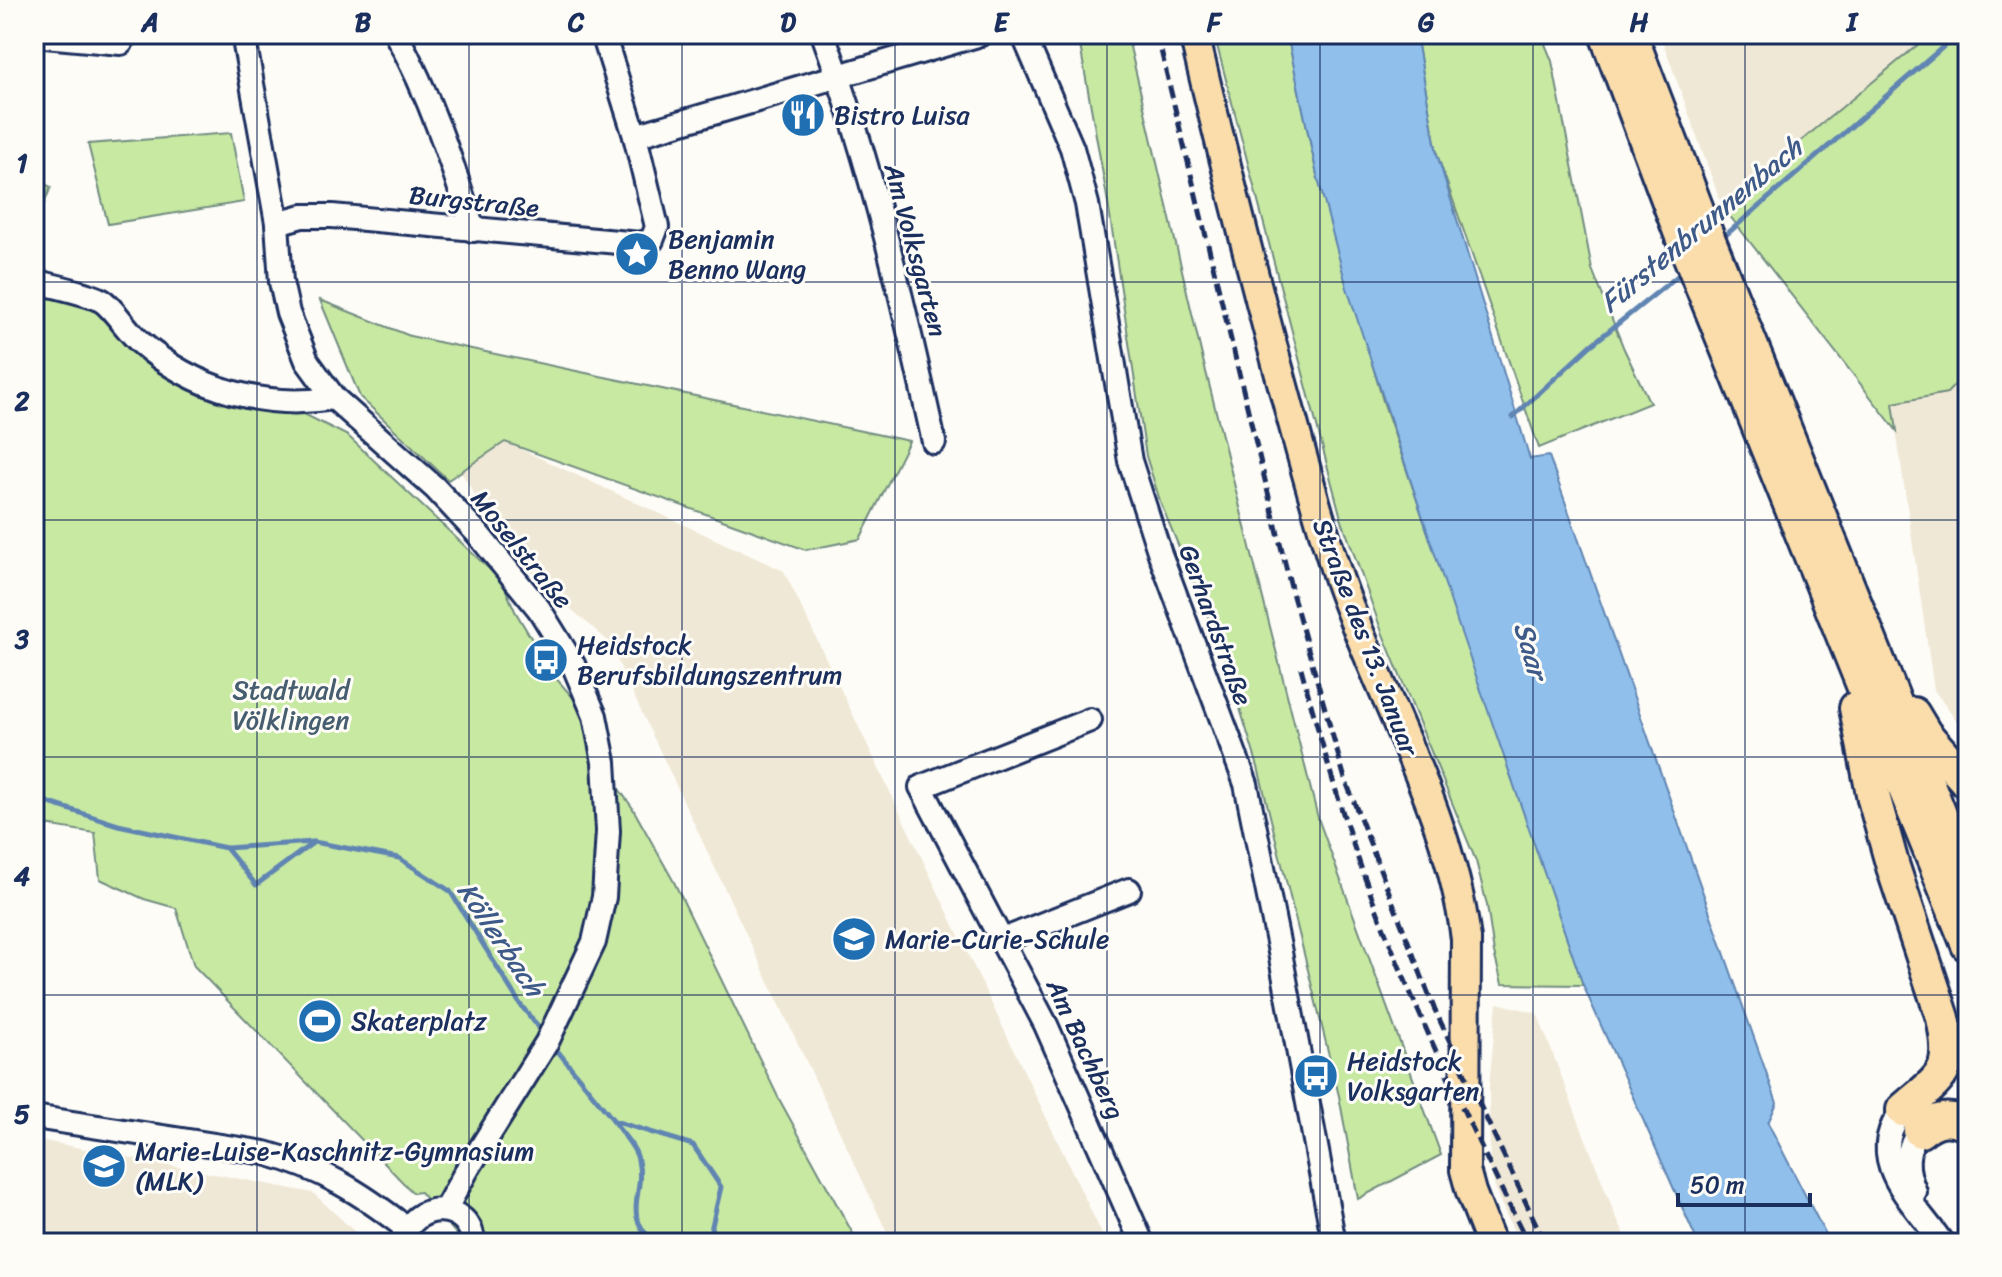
<svg xmlns="http://www.w3.org/2000/svg" width="2002" height="1277" viewBox="0 0 2002 1277" font-family="Sriracha,sans-serif">
<style>
.built{fill:#f0e8d6}
.green{fill:#c8e9a2;stroke:#728c80;stroke-width:2}
.water{fill:#8fbfea;stroke:#6185b2;stroke-width:2}
.lines{fill:none;stroke-linecap:round;stroke-linejoin:round}
.stream{stroke:#6185b2;stroke-width:5}
.minor-casing{stroke:#1b2f5e;stroke-width:28}
.major-casing{stroke:#1b2f5e;stroke-width:34}
.highway-casing{stroke:#1b2f5e;stroke-width:38}
.minor{stroke:#fdfcf7;stroke-width:22}
.major{stroke:#faddab;stroke-width:28}
.highway{stroke:#faddab;stroke-width:32}
.rail{stroke:#1b2f5e;stroke-width:5;stroke-dasharray:12 6;stroke-linecap:butt}
.grid{fill:none;stroke:#1b2f5e;stroke-width:2;stroke-opacity:0.55}
.labels{text-anchor:middle;dominant-baseline:central;stroke-width:6;stroke-linejoin:round;paint-order:stroke}
.poi-label{font-size:26px;fill:#1b2f5e;stroke:#fdfcf7;text-anchor:start}
.street-label{font-size:26px;fill:#1b2f5e;stroke:#fdfcf7}
.park-label{font-size:26px;fill:#465e6f;stroke:#fdfcf7}
.water-label{font-size:28px;font-style:italic;fill:#3e5a88;stroke:#fdfcf7}
.neatline{fill:none;stroke:#1b2f5e;stroke-width:3}
.grid-label{font-size:26px;text-anchor:middle;font-weight:bold;fill:#1b2f5e}
</style>
<rect width="100%" height="100%" fill="#fdfcf7"/>
<filter id="ink" filterUnits="userSpaceOnUse"><feTurbulence type="fractalNoise" baseFrequency=".0125" numOctaves="2"/><feDisplacementMap in="SourceGraphic" scale="16" xChannelSelector="R" yChannelSelector="G"/><feConvolveMatrix kernelMatrix="1 2 1 2 8 2 1 2 1" color-interpolation-filters="sRGB"/></filter>
<g filter="url(#ink)">
<!-- built -->
<g class="built">
<polygon points="1660,34 1931,34 1722,206"/>
<polygon points="1968,371 1968,731 1963,730 1934,690 1892,403 1947,393"/>
<polygon points="505,442 784,571 1103,1236 1091,1243 892,1243 608,641 539,581 495,527 461,472"/>
<polygon points="1497,1003 1537,1013 1615,1215 1629,1243 1519,1243 1498,1197 1490,1170 1489,1086"/>
<polygon points="34,1139 313,1193 367,1243 34,1243"/>
</g>
<!-- green -->
<g class="green">
<polygon points="1078,34 1127,34 1201,352 1318,818 1441,1155 1358,1199 1339,1096 1258,767 1222,650 1161,504 1146,456 1108,203"/>
<polygon points="1214,34 1287,34 1317,175 1383,401 1583,985 1502,984 1494,953 1487,905 1476,861 1382,632 1341,518"/>
<polygon points="1416,34 1541,34 1552,61 1592,269 1624,349 1650,403 1539,448 1437,154"/>
<polygon points="1931,34 1968,34 1968,371 1947,393 1893,403 1897,431 1722,206"/>
<polygon points="231,133 244,202 108,224 88,144"/>
<polygon points="34,179 51,187 34,227"/>
<polygon points="34,281 102,300 188,377 290,407 348,436 502,581 515,611 553,675 584,710 593,753 632,807 674,882 778,1097 858,1243 464,1243 420,1192 413,1193 194,966 176,908 144,899 100,879 95,833 34,823"/>
<polygon points="320,300 410,336 909,441 860,539 806,550 505,442 448,480 360,397"/>
</g>
<!-- water -->
<polygon class="water" points="1287,34 1416,34 1437,154 1530,459 1549,456 1777,1103 1768,1123 1830,1243 1698,1243 1583,985 1458,624 1347,288 1317,175"/>
<g class="lines">
<!-- stream -->
<g class="stream">
<polyline points="1720,240 1958,34"/>
<polyline points="1513,417 1590,346 1685,270"/>
<polyline points="34,798 118,825 226,848 256,885 314,842 399,858 450,891 520,1004 543,1033"/>
<polyline points="227,848 313,842"/>
<polyline points="552,1044 614,1121 693,1145 721,1187 708,1243"/>
<path d="M614 1122C621 1133 636 1147 638 1160 646 1196 620 1210 654 1243"/>
</g>
<!-- minor casing -->
<g class="minor-casing">
<g id="minor">
<polyline points="243,34 277,223 281,282 288,313 307,361 334,398 435,488 477,533 539,609 573,664 595,716 604,762 608,831 604,897 594,942 547,1042 467,1170 445,1210"/>
<path d="M396 34C430 96 452 162 473 230"/>
<path d="M823 34C872 166 904 305 934 442"/>
<polyline points="1023,34 1072,148 1087,204 1130,461 1160,554 1246,784 1279,947 1334,1243"/>
<polyline points="34,35 121,43"/>
<polyline points="635,136 981,34"/>
<polyline points="277,223 302,216 332,216 640,244 652,240 657,227 635,136 603,34"/>
<path d="M34 281C49 285 93 294 104 302 118 314 127 331 141 343 194 389 265 410 334 398"/>
<polyline points="1090,720 921,787 1046,1025 1142,1243"/>
<polyline points="1003,940 1129,890"/>
<path d="M1903 1110C1861 1160 1916 1204 1942 1243"/>
<path d="M34 1117 265 1153C321 1168 360 1192 406 1228"/>
<path d="M1915 1192C1905 1169 1904 1151 1920 1131"/>
<path d="M401 1243C413 1197 472 1202 473 1243"/>
</g>
</g>
<!-- major casing -->
<g class="major-casing">
<path id="major" d="M1194 34C1220 144 1248 254 1277 364 1297 436 1315 509 1339 580 1381 700 1450 812 1466 939L1465 1170 1471 1192 1491 1243"/>
</g>
<!-- highway casing -->
<g class="highway-casing">
<g id="highway">
<polyline points="1606,34 1682,237 1968,945"/>
<polyline points="1630,34 1704,228 1968,884"/>
<path d="M1856 708 1874 799 1893 867 1943 1018C1955 1074 1942 1076 1903 1110"/>
<polyline points="1913,714 1925,734 1968,783"/>
<path d="M1920 1131C1936 1118 1949 1116 1968 1125"/>
</g>
</g>
<!-- minor -->
<use href="#minor" class="minor"/>
<!-- major -->
<use href="#major" class="major"/>
<!-- highway -->
<use href="#highway" class="highway"/>
<!-- rail -->
<g class="rail">
<polyline points="1157,34 1293,596 1345,779 1434,1008 1545,1243"/>
<path d="M1301 668C1323 748 1345 828 1375 905 1419 1021 1473 1132 1528 1243"/>
</g>
</g>
</g>
<!-- grid -->
<path class="grid" d="M257 34V1243M469 34V1243M682 34V1243M895 34V1243M1107 34V1243M1320 34V1243M1533 34V1243M1745 34V1243M34 282H1968M34 520H1968M34 757H1968M34 995H1968"/>
<!-- icons -->
<defs>
<g id="restaurant-disc" transform="scale(2.3)"><circle r="9.5" fill="#1f6fb2" stroke="#fdfcf7"/><path d="M-5-6h1v4h1v-4h1v4h1v-4h1v5L-1.5 .5V6h-2V.5L-5-1ZM5-6V6H3V1.5H1.5Q1.5-4 5-6Z" fill="#fff"/></g>
<g id="sight-disc" transform="scale(2.3)"><circle r="9.5" fill="#1f6fb2" stroke="#fdfcf7"/><path d="M0-6L1.8-2.2L6-1.7L2.9 1.2L3.7 5.4L0 3.3L-3.7 5.4L-2.9 1.2L-6-1.7L-1.8-2.2Z" fill="#fff"/></g>
<g id="bus-disc" transform="scale(2.3)"><circle r="9.5" fill="#1f6fb2" stroke="#fdfcf7"/><path d="M-5-6H5V4H4V6H2V4H-2V6H-4V4H-5ZM-3.5-4V0h7V-4ZM-3.5 1.2v1.5H-2V1.2ZM2 1.2v1.5H3.5V1.2Z" fill="#fff"/></g>
<g id="school-disc" transform="scale(2.3)"><circle r="9.5" fill="#1f6fb2" stroke="#fdfcf7"/><path d="M0-5L7-2L0 1L-7-2ZM-4 1L0 2.5L4 1V4Q0 6-4 4Z" fill="#fff"/></g>
<g id="stadium-disc" transform="scale(2.3)"><circle r="9.5" fill="#1f6fb2" stroke="#fdfcf7"/><path d="M0-5a6.5 5 0 1 0 0 10a6.5 5 0 1 0 0-10ZM-3.5-1.8h7v3.6h-7Z" fill="#fff"/></g>
</defs>
<g fill-rule="evenodd">
<use href="#restaurant-disc" x="803" y="115"/>
<use href="#sight-disc" x="637" y="254"/>
<use href="#bus-disc" x="546" y="660"/>
<use href="#school-disc" x="854" y="939"/>
<use href="#stadium-disc" x="320" y="1021"/>
<use href="#bus-disc" x="1316" y="1076"/>
<use href="#school-disc" x="104" y="1166"/>
</g>
<g class="labels">
<!-- poi labels -->
<g class="poi-label">
<text x="834" y="115">Bistro Luisa</text>
<text x="668" y="239">Benjamin<tspan x="668" dy="30">Benno Wang</tspan></text>
<text x="577" y="645">Heidstock<tspan x="577" dy="30">Berufsbildungszentrum</tspan></text>
<text x="885" y="939">Marie-Curie-Schule</text>
<text x="351" y="1021">Skaterplatz</text>
<text x="1347" y="1061">Heidstock<tspan x="1347" dy="30">Volksgarten</tspan></text>
<text x="135" y="1151">Marie-Luise-Kaschnitz-Gymnasium<tspan x="135" dy="30">(MLK)</tspan></text>
</g>
<!-- street labels -->
<g class="street-label">
<text transform="translate(474 201) rotate(6)">Burgstraße</text>
<text transform="translate(916 250) rotate(75)">Am Volksgarten</text>
<text transform="translate(522 549) rotate(51)">Moselstraße</text>
<text transform="translate(1216 625) rotate(70)">Gerhardstraße</text>
<text transform="translate(1366 637) rotate(69)">Straße des 13. Januar</text>
<text transform="translate(1086 1049) rotate(65)">Am Bachberg</text>
</g>
<!-- park labels -->
<g class="park-label">
<text x="291" y="690">Stadtwald<tspan x="291" dy="30">Völklingen</tspan></text>
</g>
<!-- water labels -->
<g class="water-label">
<text transform="translate(1701 225) rotate(-40)">Fürstenbrunnenbach</text>
<text transform="translate(1531 650) rotate(74)">Saar</text>
<text transform="translate(501 939) rotate(56)">Köllerbach</text>
</g>
</g>
<!-- margin -->
<rect width="2002" height="1277" fill="none" stroke="#fdfcf7" stroke-width="88"/>
<!-- scale -->
<path d="M1678 1193v12h132v-12" fill="none" stroke="#1b2f5e" stroke-width="4"/>
<text x="1690" y="1193" font-size="24" fill="#1b2f5e" stroke="#fdfcf7" stroke-width="6" paint-order="stroke">50 m</text>
<rect x="44" y="44" width="1914" height="1189" class="neatline"/>
<g class="grid-label">
<text x="150" y="31">A</text>
<text x="363" y="31">B</text>
<text x="576" y="31">C</text>
<text x="788" y="31">D</text>
<text x="1001" y="31">E</text>
<text x="1214" y="31">F</text>
<text x="1426" y="31">G</text>
<text x="1639" y="31">H</text>
<text x="1852" y="31">I</text>
<text x="22" y="172">1</text>
<text x="22" y="410">2</text>
<text x="22" y="648">3</text>
<text x="22" y="885">4</text>
<text x="22" y="1123">5</text>
</g>
</svg>
